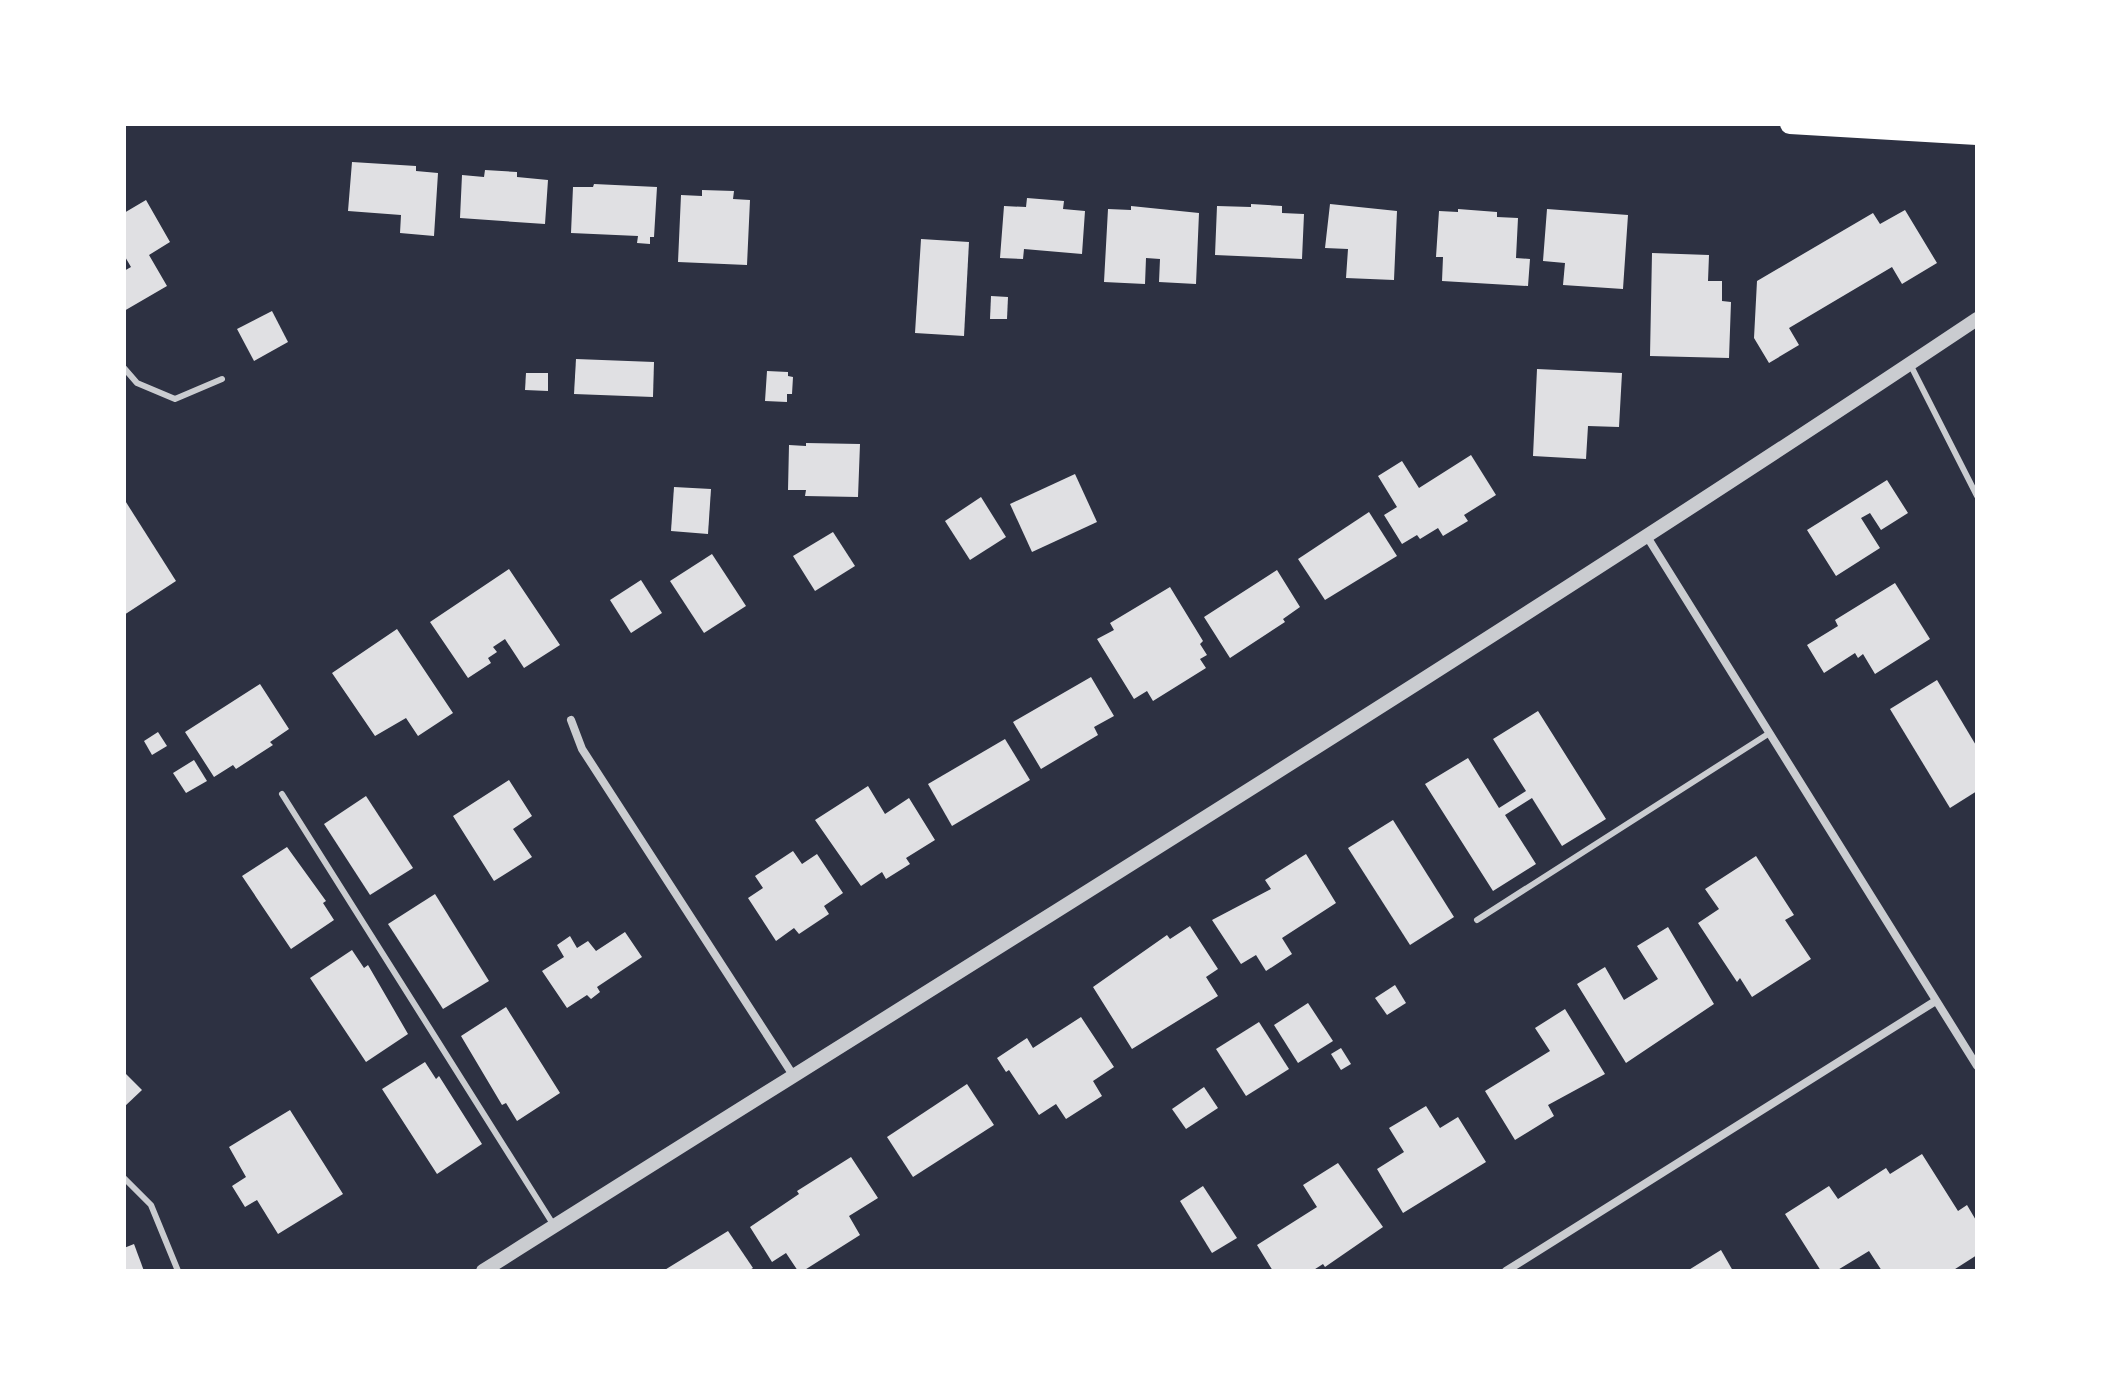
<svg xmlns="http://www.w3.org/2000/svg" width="2101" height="1395" viewBox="0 0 2101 1395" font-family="'Space Grotesk',sans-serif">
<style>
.building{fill:#e0e0e3}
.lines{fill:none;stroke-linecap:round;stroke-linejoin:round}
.service{stroke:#caccd0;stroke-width:6}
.minor{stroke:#caccd0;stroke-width:8}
.tertiary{stroke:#caccd0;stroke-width:14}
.primary{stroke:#fff;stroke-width:20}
</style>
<rect width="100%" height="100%" fill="#2d3142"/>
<!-- building -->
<g class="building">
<polygon points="352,162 416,166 416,171 438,173 434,236 400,233 401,215 348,211"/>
<polygon points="485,170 517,172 517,177 548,180 545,224 460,218 462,175 484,177"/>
<polygon points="594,184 657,187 654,237 650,237 650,244 637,243 638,236 571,233 573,187 593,187"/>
<polygon points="702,190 734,191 733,199 750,200 747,265 678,262 681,195 702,196"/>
<polygon points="1027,198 1064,201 1063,209 1085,211 1082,254 1024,249 1023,259 1000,258 1004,206 1026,207"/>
<polygon points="146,200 170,242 149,255 167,286 124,311 124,271 131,267 124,255 124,213"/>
<polygon points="1251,204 1282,206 1282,213 1304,214 1302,259 1215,255 1217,206 1251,207"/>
<polygon points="1330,204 1397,211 1394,280 1346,278 1348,249 1325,248"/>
<polygon points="1131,206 1199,213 1196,284 1159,282 1160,259 1146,258 1145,284 1104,282 1108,209 1131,210"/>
<polygon points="1458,209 1497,212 1497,217 1518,218 1516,258 1530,259 1528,286 1442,281 1443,257 1436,257 1439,211 1458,212"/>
<polygon points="1547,209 1628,215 1623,289 1563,285 1565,263 1543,261"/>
<polygon points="1905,210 1937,263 1902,284 1892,267 1789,328 1799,345 1769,363 1754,338 1757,281 1873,213 1880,224"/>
<polygon points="921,239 969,242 964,336 915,333"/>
<polygon points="1652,253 1709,255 1708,281 1722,281 1722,301 1731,302 1729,358 1650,356"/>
<polygon points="991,296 1008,297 1007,319 990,319"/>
<polygon points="272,311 288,342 254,361 237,329"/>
<polygon points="576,359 654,362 653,397 574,394"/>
<polygon points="1537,369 1622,373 1619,427 1588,426 1586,459 1533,456"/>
<polygon points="767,371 788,372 788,376 793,377 792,394 787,394 787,402 765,401"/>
<polygon points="526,373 548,373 548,391 525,390"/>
<polygon points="806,443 860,444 858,497 805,496 806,490 788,490 789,445 806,446"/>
<polygon points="1471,455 1496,495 1464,515 1468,521 1443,536 1438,528 1420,539 1417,535 1402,544 1384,515 1397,507 1378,476 1402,461 1419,488"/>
<polygon points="1075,474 1097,522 1032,552 1010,504"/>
<polygon points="1887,480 1908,513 1881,530 1870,513 1861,518 1880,548 1836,576 1807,530"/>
<polygon points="674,487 711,489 708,534 671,531"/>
<polygon points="981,497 1006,537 970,560 945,521"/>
<polygon points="124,499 176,581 124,615"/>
<polygon points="1369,512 1397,556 1325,600 1298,559"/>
<polygon points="833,532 855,566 815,591 793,556"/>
<polygon points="712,554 746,606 704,633 670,581"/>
<polygon points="509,569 560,645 524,668 505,639 493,647 497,652 488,658 491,663 468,678 430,622"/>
<polygon points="1277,570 1300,607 1283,619 1285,622 1230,658 1204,617"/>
<polygon points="641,580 662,613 631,633 610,600"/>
<polygon points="1895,583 1930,639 1875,674 1863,654 1858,658 1855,653 1824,673 1807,645 1838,626 1835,620"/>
<polygon points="1170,587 1203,641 1200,644 1207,655 1200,659 1206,668 1153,701 1147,691 1134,699 1097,639 1114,630 1110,623"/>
<polygon points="397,629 453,713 418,736 406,718 375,736 332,673"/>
<polygon points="1091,677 1114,716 1094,727 1098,735 1041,769 1013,722"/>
<polygon points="1937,680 1977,747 1977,791 1950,808 1890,709"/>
<polygon points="260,684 289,729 270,742 273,745 236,769 233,765 214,777 185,732"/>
<polygon points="1538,711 1606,819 1562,846 1532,798 1505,815 1536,864 1493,891 1425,784 1468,758 1499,808 1526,791 1493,739"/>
<polygon points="158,732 167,746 152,755 144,741"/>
<polygon points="1005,739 1030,780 952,826 928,784"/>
<polygon points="194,760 207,781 186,793 173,773"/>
<polygon points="509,780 532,816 513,829 532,857 494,881 453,816"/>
<polygon points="868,786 885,814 909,798 935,840 906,858 910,864 886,879 882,872 861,886 815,820"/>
<polygon points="366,796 413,868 370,895 324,824"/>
<polygon points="1393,820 1454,917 1410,945 1348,848"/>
<polygon points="287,847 326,901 323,903 334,920 291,949 242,876"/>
<polygon points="793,851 802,864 817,854 843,893 824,906 829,914 799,934 794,928 776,941 748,898 763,888 755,876"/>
<polygon points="1306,854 1336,903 1282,938 1292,954 1266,971 1256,955 1241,964 1212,920 1271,889 1265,880"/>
<polygon points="1756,856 1794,915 1785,920 1811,959 1752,997 1740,978 1737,982 1698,923 1719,909 1705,889"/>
<polygon points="435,894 489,981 443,1009 388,924"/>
<polygon points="1190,926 1218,969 1206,977 1218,996 1132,1049 1093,987 1167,935 1170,939"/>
<polygon points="1668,927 1714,1004 1626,1063 1577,984 1605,967 1624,1000 1658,979 1637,946"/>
<polygon points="625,932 642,957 597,987 600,992 591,999 587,995 567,1008 542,971 564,957 557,945 570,936 577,948 588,941 596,951"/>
<polygon points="352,950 364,968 368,965 408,1034 366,1062 310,978"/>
<polygon points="1395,985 1406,1003 1387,1015 1375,998"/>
<polygon points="1308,1003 1333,1041 1298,1063 1274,1025"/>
<polygon points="506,1007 560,1093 517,1121 506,1103 502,1105 461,1036"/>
<polygon points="1565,1009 1605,1074 1548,1105 1554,1116 1515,1140 1485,1091 1550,1051 1535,1028"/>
<polygon points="1081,1017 1114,1067 1093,1081 1102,1096 1066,1119 1056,1104 1039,1115 1009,1070 1006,1072 997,1058 1027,1038 1033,1048"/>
<polygon points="1259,1022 1289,1069 1246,1096 1216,1049"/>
<polygon points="1341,1048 1351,1064 1341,1070 1331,1054"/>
<polygon points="425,1062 436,1079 439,1076 482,1144 437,1174 382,1089"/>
<polygon points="124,1072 142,1090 124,1107"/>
<polygon points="967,1084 994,1125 913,1177 887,1137"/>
<polygon points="1204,1087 1218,1108 1186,1129 1172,1109"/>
<polygon points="1426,1106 1440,1128 1458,1117 1486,1162 1403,1213 1377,1169 1404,1152 1389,1128"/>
<polygon points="290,1110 343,1194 278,1234 257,1200 245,1207 232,1186 246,1177 229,1147"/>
<polygon points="1922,1154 1958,1211 1967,1205 1977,1222 1977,1255 1952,1271 1882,1271 1869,1251 1836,1271 1821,1271 1785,1214 1829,1186 1838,1199 1886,1168 1890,1174"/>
<polygon points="851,1157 878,1198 849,1216 860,1235 803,1271 798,1271 786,1253 772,1262 750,1227 799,1194 797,1191"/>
<polygon points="1338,1163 1383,1227 1325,1267 1323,1264 1312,1271 1273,1271 1257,1245 1317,1207 1303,1185"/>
<polygon points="1203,1186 1237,1238 1212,1253 1180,1201"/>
<polygon points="728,1231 753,1268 748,1271 663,1271"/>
<polygon points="134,1244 144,1271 124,1271 124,1248"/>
<polygon points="1721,1250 1733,1271 1687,1271"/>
</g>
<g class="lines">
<!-- service -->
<g class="service">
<polyline points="1910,364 1977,496"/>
<polyline points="124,368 137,383 175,399 222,379"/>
<polyline points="282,794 553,1224"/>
<polyline points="1477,920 1768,734"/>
<polyline points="124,1178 151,1205 178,1271"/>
</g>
<!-- minor -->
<g class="minor">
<polyline points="1646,535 1977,1066"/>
<polyline points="571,720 582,749 793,1075"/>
<polyline points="1506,1271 1934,1002"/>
</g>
<!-- tertiary -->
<path class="tertiary" d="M483 1271C982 956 1486 647 1977 319"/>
<!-- primary -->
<polyline class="primary" points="1790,124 1977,135"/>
</g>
<!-- border -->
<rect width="2101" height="1395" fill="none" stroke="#ffffff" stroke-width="252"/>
</svg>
